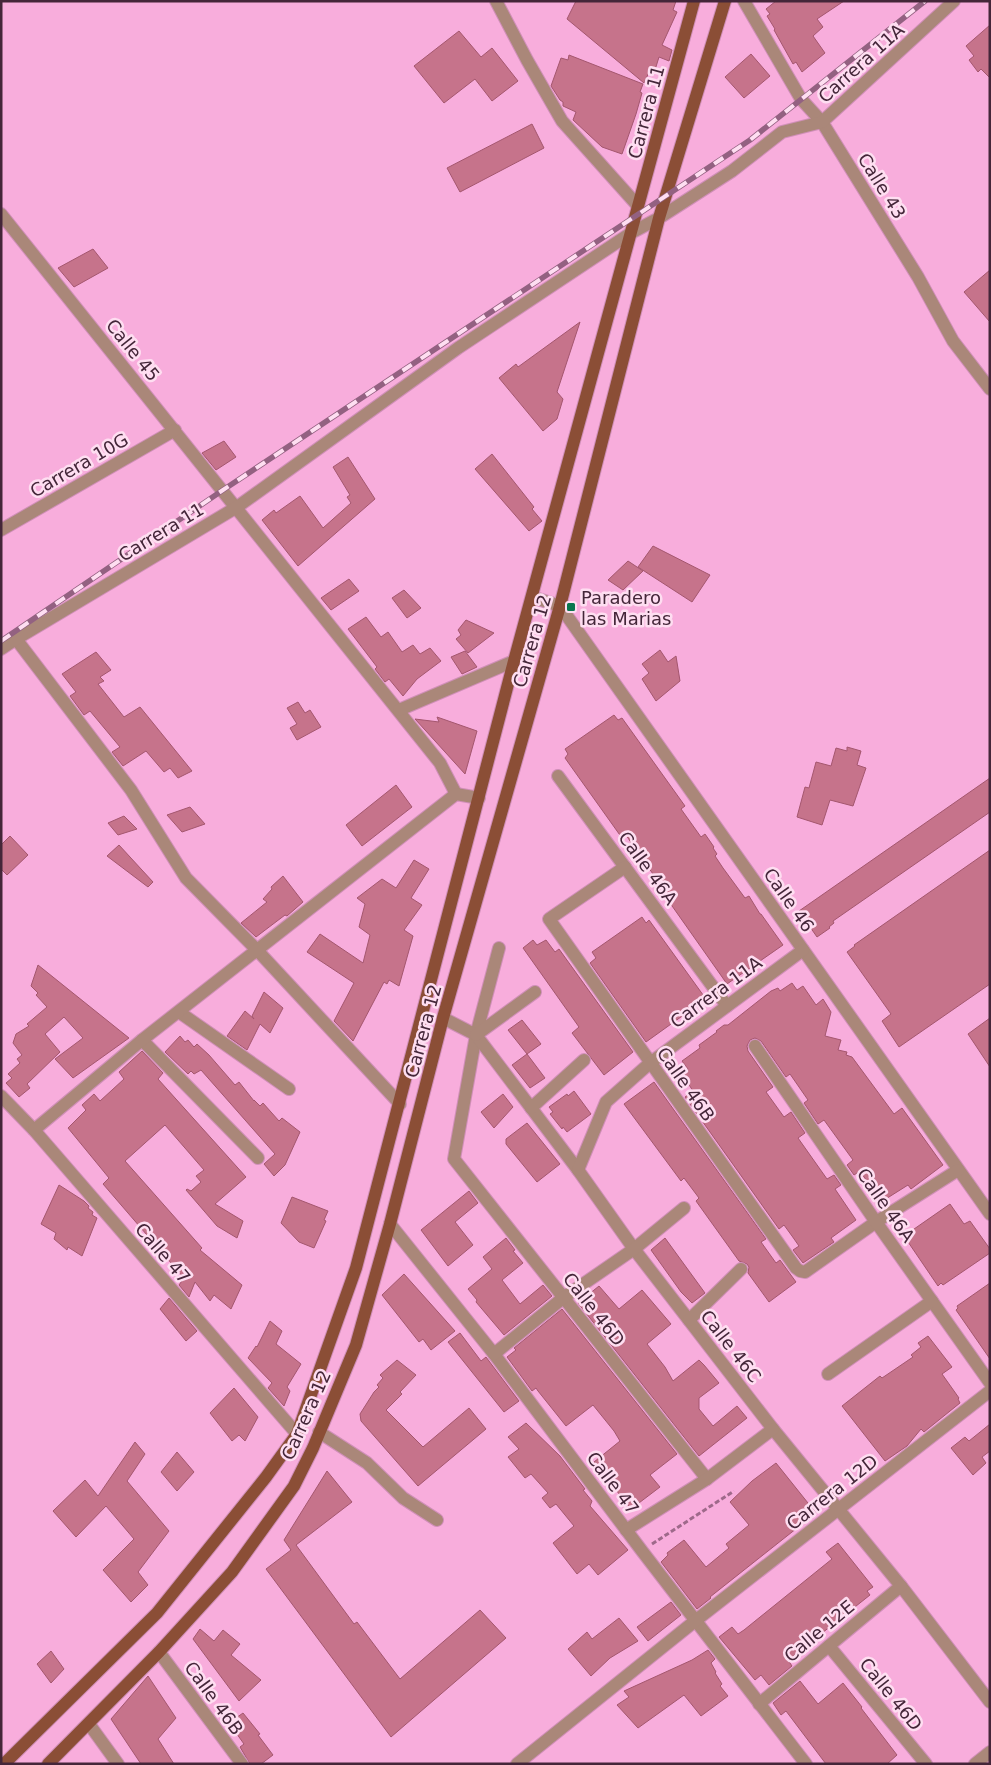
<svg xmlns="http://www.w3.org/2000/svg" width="991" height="1765" viewBox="0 0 991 1765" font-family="'DejaVu Sans',sans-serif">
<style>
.building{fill:#c6738b;stroke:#a4566e}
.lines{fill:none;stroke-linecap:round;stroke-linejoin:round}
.minor-casing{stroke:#d08fb8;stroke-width:14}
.major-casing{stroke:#d08fb8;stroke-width:14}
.path{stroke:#9e698a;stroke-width:3;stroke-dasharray:5 2.5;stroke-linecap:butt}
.minor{stroke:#aa8779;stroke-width:12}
.major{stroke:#8b4e36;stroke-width:12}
.rail-casing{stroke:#936181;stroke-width:5.5}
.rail{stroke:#fedef1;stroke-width:4;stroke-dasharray:11;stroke-linecap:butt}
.poi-dot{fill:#09764f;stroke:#fedef1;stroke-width:2}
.labels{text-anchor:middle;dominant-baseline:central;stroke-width:5;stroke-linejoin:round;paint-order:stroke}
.street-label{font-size:18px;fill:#442639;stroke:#fedef1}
.poi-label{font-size:18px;fill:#442639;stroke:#fedef1;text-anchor:start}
</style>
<rect width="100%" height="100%" fill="#f8addc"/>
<!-- building -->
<g class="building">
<polygon points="576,1 676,1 673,10 677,12 662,45 672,50 669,61 659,57 655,70 651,68 644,83 567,19"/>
<polygon points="776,1 844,1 817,19 823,27 813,36 825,53 802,72 796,62 793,64 774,30 775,29 767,16 770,14 766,9"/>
<polygon points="990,25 990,78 981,69 978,72 969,60 974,56 966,46"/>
<polygon points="459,31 481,57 492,48 518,81 492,101 475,79 444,103 414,66"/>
<polygon points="751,54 770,76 744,98 725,77"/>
<polygon points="569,55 643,84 640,92 642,93 636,114 622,154 602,147 573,120 576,112 563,106 563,102 560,100 551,86 561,58 568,60"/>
<polygon points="532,124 544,148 460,192 447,168"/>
<polygon points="93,249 108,268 74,287 58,268"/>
<polygon points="990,270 990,322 964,292"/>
<polygon points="580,322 557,392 563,399 557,419 543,431 499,378 516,364 518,367"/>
<polygon points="224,441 236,457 216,470 202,453"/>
<polygon points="492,454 534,507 532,509 542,521 529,531 475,469"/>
<polygon points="348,457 375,499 298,566 262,520 274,510 276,513 300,496 323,528 351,503 347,497 350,495 333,467"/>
<polygon points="653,546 710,575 692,602 638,567"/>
<polygon points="628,561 643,571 623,590 608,580"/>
<polygon points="349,579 359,591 331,610 321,598"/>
<polygon points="404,590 421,608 407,618 392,598"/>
<polygon points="366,617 381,637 388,632 402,652 413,645 420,654 430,648 441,661 417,679 403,696 389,679 385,682 375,669 377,667 348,629"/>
<polygon points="466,620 494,633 468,653 456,639 461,635 458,630"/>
<polygon points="660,650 668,662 676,656 680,681 656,701 642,679 649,673 642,664"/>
<polygon points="465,651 477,667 462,674 451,657"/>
<polygon points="96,652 111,670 100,677 104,681 98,684 124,717 140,707 192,771 178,778 170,768 164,772 146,751 123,766 112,752 120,747 90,711 84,715 70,696 76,692 62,674"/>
<polygon points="298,702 305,713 310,710 321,727 297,740 290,728 297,724 287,708"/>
<polygon points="614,715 618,720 622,718 685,806 681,809 701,837 705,834 714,847 713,848 717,854 715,856 723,868 745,898 749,896 760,914 761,914 783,945 727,984 658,886 660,884 634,847 626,835 622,838 565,758 568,754 565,749"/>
<polygon points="437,717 477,731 465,774 415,719 439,722"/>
<polygon points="847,747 861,751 857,765 866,768 853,806 830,800 822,825 797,817 805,787 809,788 816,762 831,766 836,748 847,751"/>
<polygon points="990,778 990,812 833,921 834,923 829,927 830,928 817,937 799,911"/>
<polygon points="396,785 412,807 362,846 346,825"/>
<polygon points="190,807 205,824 182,832 167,815"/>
<polygon points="124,816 137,829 118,835 108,823"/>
<polygon points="10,836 28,855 7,875 1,869 1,845"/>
<polygon points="119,845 153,882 148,887 107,856"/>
<polygon points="990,850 990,984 899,1047 882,1021 891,1014 847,952 855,946 854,945"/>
<polygon points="414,860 429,869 411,898 422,905 404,930 413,936 399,986 389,980 387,984 384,982 353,1041 334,1021 354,983 307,952 320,934 363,963 370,935 359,927 365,904 357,898 382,879 396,888"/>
<polygon points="283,876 303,902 287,916 285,915 256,937 241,923 267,902 263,899 272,889 271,887"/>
<polygon points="642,917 646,923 649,920 706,999 646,1042 590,963 596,958 592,952"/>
<polygon points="533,940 537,945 546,940 555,952 559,949 633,1052 604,1075 572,1033 579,1027 523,948"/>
<polygon points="38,965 129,1038 73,1078 55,1059 83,1038 64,1017 45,1034 60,1052 27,1084 30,1088 19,1097 6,1083 12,1078 8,1074 20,1063 17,1059 22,1055 13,1043 16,1034 29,1026 27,1024 47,1007 36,995 38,993 31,986"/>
<polygon points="792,983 797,990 803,986 816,1005 823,999 831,1012 825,1036 841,1040 838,1050 847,1052 846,1055 852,1057 894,1114 902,1108 943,1165 911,1189 908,1185 881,1202 860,1171 854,1175 847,1165 853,1160 824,1120 818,1124 804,1103 808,1100 790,1074 786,1077 761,1041 755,1038 750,1040 747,1046 748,1051 773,1087 766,1092 784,1117 791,1112 805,1133 798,1138 827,1179 834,1175 841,1185 835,1189 856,1220 831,1238 834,1242 803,1263 793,1250 799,1246 792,1236 784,1225 779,1229 685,1097 693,1091 682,1074 688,1069 682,1061 700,1048 699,1045 717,1032 716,1031 724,1025 728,1025 771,991 778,988 780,991"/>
<polygon points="264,992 283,1008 270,1033 260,1024 247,1050 227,1036 245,1011 254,1019 252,1016"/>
<polygon points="990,1018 990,1067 968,1034"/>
<polygon points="522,1020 541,1044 527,1054 545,1078 530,1088 512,1065 527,1054 508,1030"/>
<polygon points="180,1036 185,1042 188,1040 194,1047 197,1044 209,1055 235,1085 239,1082 254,1101 254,1100 260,1106 263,1103 279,1121 282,1118 300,1132 285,1165 274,1176 264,1164 275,1154 201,1070 194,1074 191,1071 188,1074 165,1052"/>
<polygon points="142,1051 163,1073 158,1079 246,1177 215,1204 243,1221 237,1238 217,1226 186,1190 187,1189 191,1191 201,1182 196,1176 204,1170 165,1125 125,1161 202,1248 200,1250 242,1285 231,1309 214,1295 210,1301 195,1282 189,1297 179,1285 184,1278 103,1184 109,1178 68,1128 86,1110 82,1105 94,1094 100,1101 124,1079 119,1072"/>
<polygon points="654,1082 766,1239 761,1242 776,1263 780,1260 796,1282 769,1302 748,1273 749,1267 747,1264 739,1261 696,1201 699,1198 684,1178 681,1181 624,1104"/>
<polygon points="574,1091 591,1114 567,1132 563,1127 562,1129 550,1114 553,1112 549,1107 567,1094 568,1096"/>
<polygon points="503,1094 513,1107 494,1128 481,1112"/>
<polygon points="527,1123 560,1164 537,1182 506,1144 506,1139"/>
<polygon points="59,1185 84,1201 89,1206 88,1208 93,1212 92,1215 97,1218 82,1256 68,1247 67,1250 54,1239 56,1233 41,1224"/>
<polygon points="469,1191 478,1203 455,1222 473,1245 448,1266 421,1230"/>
<polygon points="292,1197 328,1211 324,1220 326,1221 314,1248 299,1242 281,1223"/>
<polygon points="950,1204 964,1224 970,1221 990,1249 990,1253 943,1285 941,1283 938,1286 904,1236"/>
<polygon points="506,1238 515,1250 513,1251 523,1263 502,1280 520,1304 543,1285 552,1296 504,1335 476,1302 477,1300 468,1289 492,1269 483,1257"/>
<polygon points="665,1238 705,1293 692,1303 681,1292 651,1250"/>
<polygon points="404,1274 455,1331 431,1350 423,1339 419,1342 382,1295"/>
<polygon points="990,1283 990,1359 956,1310 958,1308 957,1306"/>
<polygon points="599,1286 619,1309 642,1290 671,1324 647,1344 665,1367 673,1381 699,1360 704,1365 719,1383 699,1398 699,1409 713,1426 737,1406 747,1418 699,1456 578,1303"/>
<polygon points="169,1298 197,1331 186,1341 160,1309"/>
<polygon points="562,1309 677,1454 650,1475 660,1487 631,1509 594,1462 620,1441 614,1431 593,1405 566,1426 538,1391 536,1388 532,1391 507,1357 516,1350 514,1348"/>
<polygon points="270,1321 282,1331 276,1344 301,1364 287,1387 290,1391 284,1406 268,1388 272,1383 248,1358 256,1346 257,1347"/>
<polygon points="460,1333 481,1361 486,1357 519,1401 504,1412 448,1342"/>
<polygon points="928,1336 952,1367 942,1374 959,1398 958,1399 960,1403 924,1432 921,1429 907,1446 885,1461 842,1406 880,1376 882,1378 913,1357 911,1355 921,1347 918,1343"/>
<polygon points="397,1360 416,1375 400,1392 402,1394 386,1410 423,1447 469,1408 486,1429 418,1486 361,1421 360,1414 374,1392 379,1387 377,1385 383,1378 380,1375"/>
<polygon points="234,1388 258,1417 245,1441 239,1435 232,1441 210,1413"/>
<polygon points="526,1423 560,1456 585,1489 583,1490 592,1501 590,1506 628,1550 598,1575 589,1564 577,1574 553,1543 574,1526 556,1504 550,1508 542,1498 548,1493 531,1474 525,1478 508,1457 519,1449 508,1437"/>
<polygon points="990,1424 990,1451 982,1457 986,1463 973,1475 951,1448 965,1437 969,1441"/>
<polygon points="135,1442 145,1454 127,1481 169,1531 138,1572 148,1585 131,1602 103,1570 134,1539 106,1506 76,1537 53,1511 85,1480 98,1496"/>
<polygon points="177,1452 194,1472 177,1491 161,1472"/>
<polygon points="776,1463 816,1513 710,1597 711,1598 697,1609 661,1562 668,1555 667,1553 684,1540 706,1567 729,1548 726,1544 749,1525 730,1502 752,1481"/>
<polygon points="327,1471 352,1502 296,1545 354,1624 357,1622 400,1679 480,1610 506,1638 391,1737 266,1569 291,1550 284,1540"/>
<polygon points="838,1543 873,1587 867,1591 870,1595 788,1660 792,1666 769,1685 761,1675 755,1680 719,1637 732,1627 738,1634 744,1630 832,1559 826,1552"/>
<polygon points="671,1602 681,1615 648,1641 637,1627"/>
<polygon points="619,1618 638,1641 610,1658 591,1676 568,1649 587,1632 592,1639"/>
<polygon points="200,1629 214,1641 223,1630 240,1644 231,1655 261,1680 239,1701 193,1639"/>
<polygon points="708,1650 715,1659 711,1663 716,1672 715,1673 722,1684 720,1686 728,1696 701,1716 684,1695 638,1728 617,1705 629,1697 624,1691 692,1660"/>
<polygon points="51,1651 64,1669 51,1683 37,1664"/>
<polygon points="148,1676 176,1718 158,1739 174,1764 141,1764 111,1719"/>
<polygon points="800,1681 818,1704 843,1683 862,1707 861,1708 897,1755 887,1764 826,1764 786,1711 781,1715 773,1703"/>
<polygon points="243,1713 260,1734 258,1735 273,1755 261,1764 250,1764 240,1747 244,1744 229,1723"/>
</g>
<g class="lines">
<!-- minor casing -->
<g class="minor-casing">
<g id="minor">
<polyline points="496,1 527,60 562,121 638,206"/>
<polyline points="744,1 801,99 822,122 918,277 953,341 990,389"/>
<polyline points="1,214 440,763 456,794"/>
<polyline points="1,530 175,430"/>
<polyline points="532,597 560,606 990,1214"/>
<polyline points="16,639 131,790 186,878 257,950 400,1104"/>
<polyline points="1,649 16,639 237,507 458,348 631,233 659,218 732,171 782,132 822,122 954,1"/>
<polyline points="399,710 514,661"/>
<polyline points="558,776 727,1006"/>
<polyline points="625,867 549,919 796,1268 800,1271 805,1272 876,1222 958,1170"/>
<polyline points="499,948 476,1035 454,1159 707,1479"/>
<polyline points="179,1012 289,1089"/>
<polyline points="443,1018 476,1035 578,1170 634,1249 773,1429 901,1586 990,1702"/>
<polyline points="476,1035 535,992"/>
<polyline points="142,1040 258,1158"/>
<polyline points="755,1046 876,1222 990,1383"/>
<polyline points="1,1096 34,1130 297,1434"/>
<polyline points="531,1108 584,1060"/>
<polyline points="34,1130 142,1040 456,794 479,798"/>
<polyline points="578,1170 606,1102 650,1063 803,950"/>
<polyline points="390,1224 494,1354 642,1551 806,1764"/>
<polyline points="689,1320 741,1269"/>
<polyline points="494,1354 563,1298 634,1249 684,1208"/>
<polyline points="828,1374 932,1301"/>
<polyline points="319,1432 367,1463 403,1498 437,1520"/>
<polyline points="626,1530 707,1479 773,1429"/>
<polyline points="829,1646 926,1764"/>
<polyline points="159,1652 242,1764"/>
<polyline points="759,1704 901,1586"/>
<polyline points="89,1724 118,1764"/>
<polyline points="517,1764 695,1621 990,1391"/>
<polyline points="975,1764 990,1752"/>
</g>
</g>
<!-- major casing -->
<g class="major-casing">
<g id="major">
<polyline points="4,1764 157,1613 266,1477 297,1434 356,1268 514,661 694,1"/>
<polyline points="48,1764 159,1652 232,1572 294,1486 313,1448 356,1345 390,1224 443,1018 560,606 659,218 725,1"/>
</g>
</g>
<!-- path -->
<polyline class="path" points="652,1544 734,1491"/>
<!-- minor -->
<use href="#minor" class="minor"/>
<!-- major -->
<use href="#major" class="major"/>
<!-- rail casing -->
<g class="rail-casing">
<polyline id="rail" points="1,641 223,490 750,140 925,1"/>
</g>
<!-- rail -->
<use href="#rail" class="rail"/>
</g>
<!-- markers -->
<rect class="poi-dot" x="566" y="602" width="10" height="10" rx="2.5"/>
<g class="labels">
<!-- street labels -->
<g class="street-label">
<text transform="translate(861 63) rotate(-42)">Carrera 11A</text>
<text transform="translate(646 112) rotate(-75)">Carrera 11</text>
<text transform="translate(882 186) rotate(58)">Calle 43</text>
<text transform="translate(133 350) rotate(51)">Calle 45</text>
<text transform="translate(79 465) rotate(-30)">Carrera 10G</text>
<text transform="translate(161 532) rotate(-31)">Carrera 11</text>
<text transform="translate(532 641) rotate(-74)">Carrera 12</text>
<text transform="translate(648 868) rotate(54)">Calle 46A</text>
<text transform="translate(789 900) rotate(55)">Calle 46</text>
<text transform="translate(716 992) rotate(-36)">Carrera 11A</text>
<text transform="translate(423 1031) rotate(-75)">Carrera 12</text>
<text transform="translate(686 1084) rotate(55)">Calle 46B</text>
<text transform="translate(886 1205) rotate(55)">Calle 46A</text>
<text transform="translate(163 1253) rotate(49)">Calle 47</text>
<text transform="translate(594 1309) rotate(52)">Calle 46D</text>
<text transform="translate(731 1346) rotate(52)">Calle 46C</text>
<text transform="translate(306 1415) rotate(-66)">Carrera 12</text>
<text transform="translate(613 1483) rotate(53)">Calle 47</text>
<text transform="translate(832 1492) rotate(-38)">Carrera 12D</text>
<text transform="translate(819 1631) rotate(-40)">Calle 12E</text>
<text transform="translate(891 1694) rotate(51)">Calle 46D</text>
<text transform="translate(214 1698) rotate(54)">Calle 46B</text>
</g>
<!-- poi labels -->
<g class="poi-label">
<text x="581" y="597">Paradero<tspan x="581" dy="21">las Marias</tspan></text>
</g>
</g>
<!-- border -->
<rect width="991" height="1765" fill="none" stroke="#442639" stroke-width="5"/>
</svg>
